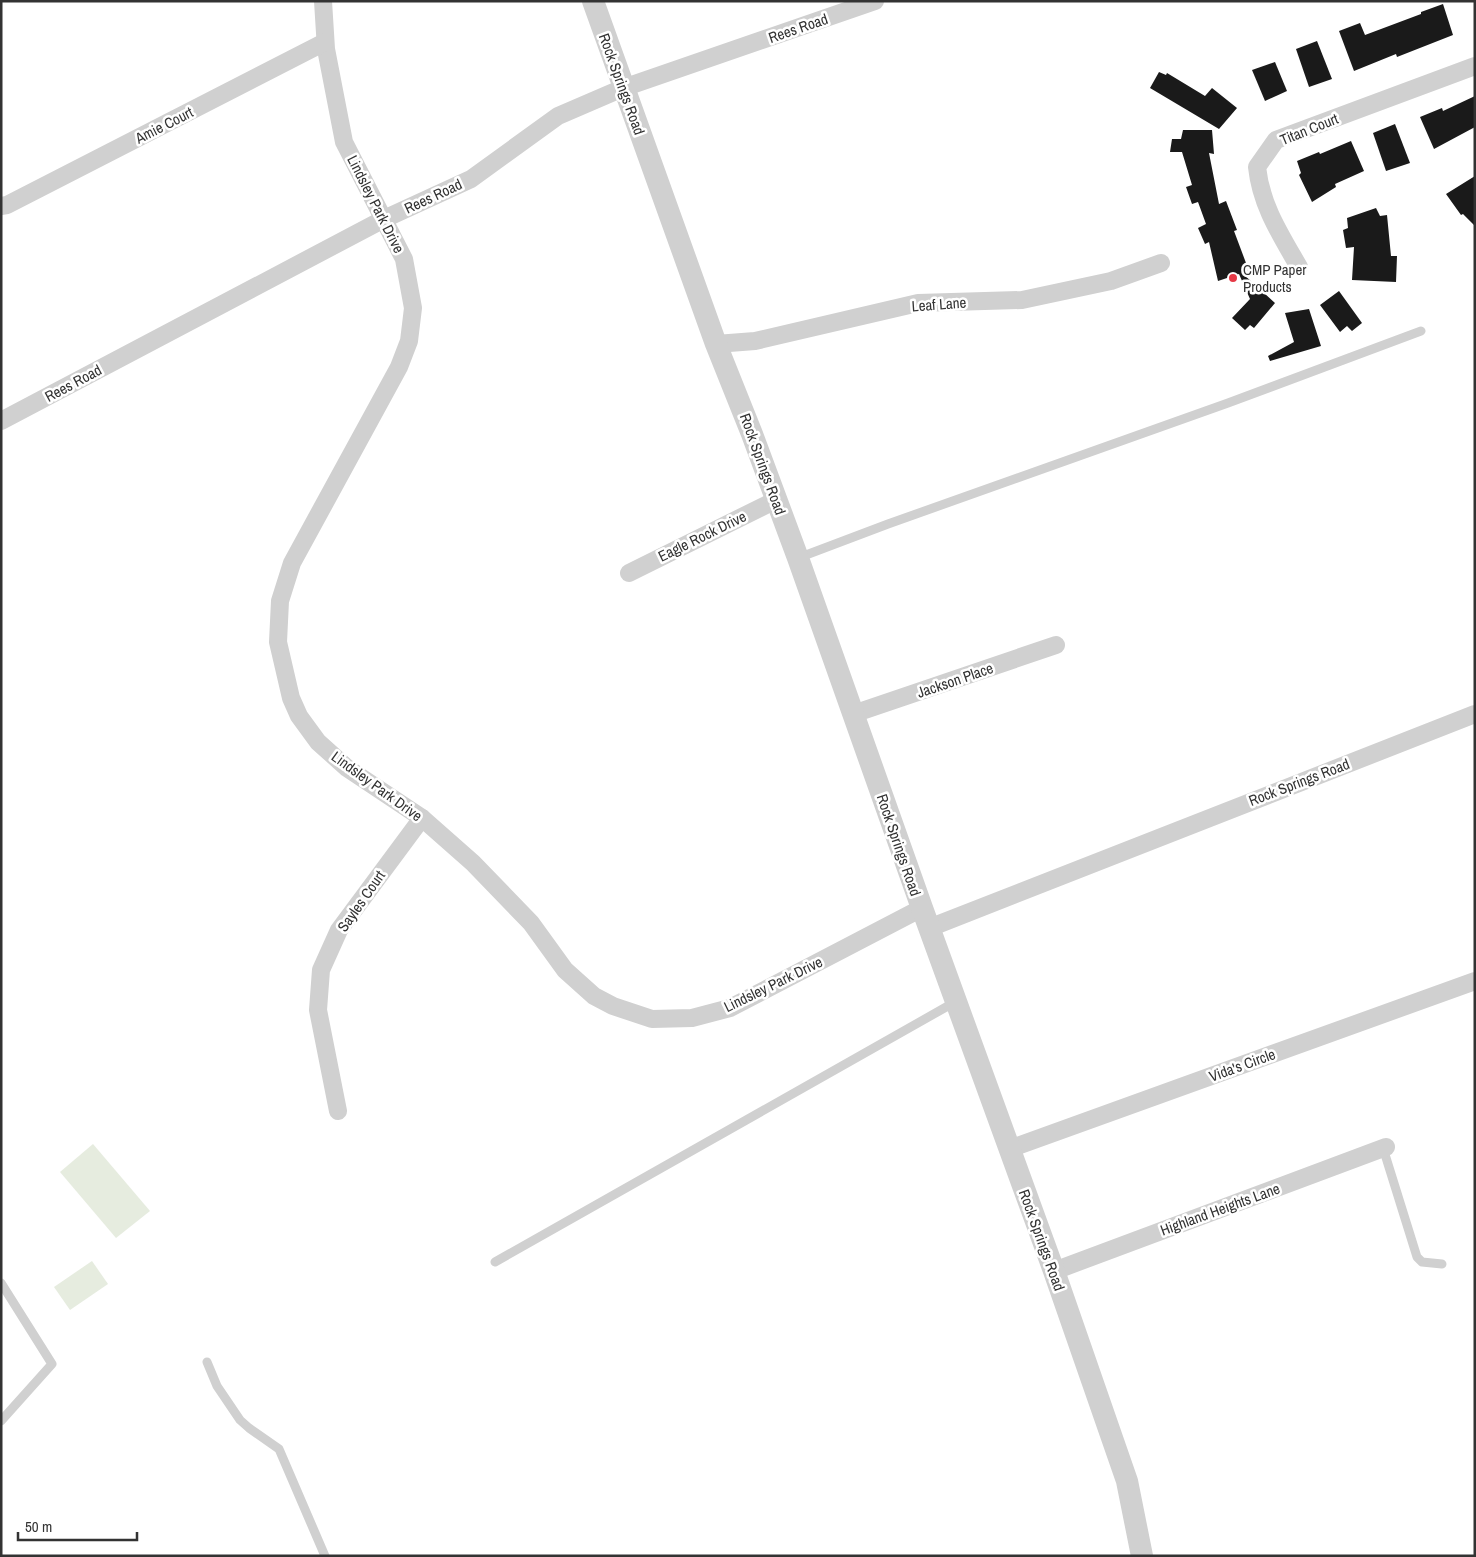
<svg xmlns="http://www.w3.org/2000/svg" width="1476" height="1557" viewBox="0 0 1476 1557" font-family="'Archivo Narrow',sans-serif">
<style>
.green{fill:#e6ecdf}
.building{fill:#1a1a1a}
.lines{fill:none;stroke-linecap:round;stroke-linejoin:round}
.service{stroke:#d0d0d0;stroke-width:9}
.minor{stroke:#d0d0d0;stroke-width:18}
.tertiary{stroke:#d0d0d0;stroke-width:22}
.poi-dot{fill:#e63946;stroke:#fff;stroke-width:2}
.labels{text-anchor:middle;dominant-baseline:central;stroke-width:5;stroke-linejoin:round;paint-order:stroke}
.street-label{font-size:15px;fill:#333;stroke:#fff}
.poi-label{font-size:15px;fill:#333;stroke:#fff;text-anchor:start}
</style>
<rect width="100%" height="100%" fill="#fff"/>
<!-- green -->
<g class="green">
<polygon points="93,1144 150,1211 116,1238 60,1172"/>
<polygon points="92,1261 108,1284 70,1310 54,1287"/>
</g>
<!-- building -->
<g class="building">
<polygon points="1443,4 1453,35 1397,57 1396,54 1354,71 1339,31 1360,23 1365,35 1421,14 1421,12"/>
<polygon points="1317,41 1332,79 1309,87 1296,49"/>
<polygon points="1275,62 1287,91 1265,101 1252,70"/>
<polygon points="1159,72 1166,75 1167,73 1205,96 1212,88 1237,108 1219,129 1150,88"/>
<polygon points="1475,96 1475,127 1434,149 1420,117 1442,108 1443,111"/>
<polygon points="1395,124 1410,163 1386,171 1373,133"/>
<polygon points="1183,130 1212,130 1214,154 1209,153 1219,204 1226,201 1237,230 1234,231 1249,271 1242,273 1275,303 1254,328 1250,325 1245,330 1232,318 1250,299 1239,274 1218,281 1209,242 1205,244 1198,228 1206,224 1198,202 1192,204 1186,187 1192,185 1182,152 1170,152 1172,139 1181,139"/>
<polygon points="1351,141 1364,171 1335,184 1336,187 1312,202 1299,175 1301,173 1297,161 1319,152 1320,154"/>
<polygon points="1475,176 1475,226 1463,214 1461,215 1446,194"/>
<polygon points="1376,208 1380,216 1387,215 1391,256 1397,256 1396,282 1352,280 1354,247 1346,248 1343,230 1348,228 1347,218"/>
<polygon points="1339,291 1362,323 1352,331 1347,326 1340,332 1320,305"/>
<polygon points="1309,309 1321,346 1270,361 1268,356 1294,342 1285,313"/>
</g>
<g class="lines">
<!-- service -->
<g class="service">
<polyline points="798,558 888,524 1228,403 1421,331"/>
<polyline points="1383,1148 1417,1257 1422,1262 1442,1264"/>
<polyline points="495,1262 955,1002"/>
<polyline points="1,1283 52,1364 1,1421"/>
<polyline points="207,1362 217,1386 240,1420 249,1428 279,1449 325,1556"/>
</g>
<!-- minor -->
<g class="minor">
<polyline points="323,1 326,49 344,142 404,259 413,308 409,341 399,367 292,563 280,601 278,642 291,698 299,716 318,742 347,768 422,818 473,863 531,923 565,970 594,996 613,1006 652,1019 692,1018 730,1008 922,908"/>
<polyline points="1,206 7,205 325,42"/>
<path d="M1299 267C1280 234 1261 205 1257 167L1276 140 1475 66"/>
<polyline points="716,344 755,341 918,303 1022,300 1111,281 1161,263"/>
<polyline points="1,421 384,219 471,179 558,116 623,88 875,1"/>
<polyline points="629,573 776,500"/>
<polyline points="853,714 1056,645"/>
<polyline points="929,928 1475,714"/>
<polyline points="338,1111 318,1010 321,970 339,930 422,818"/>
<polyline points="1009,1149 1475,981"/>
<polyline points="1054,1271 1386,1147"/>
</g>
<!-- tertiary -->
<polyline class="tertiary" points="593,1 716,344 752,434 798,558 922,908 1054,1271 1127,1481 1142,1556"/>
</g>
<!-- markers -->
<circle class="poi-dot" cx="1233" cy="278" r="5"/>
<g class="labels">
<!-- street labels -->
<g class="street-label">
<text transform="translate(798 28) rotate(-19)">Rees Road</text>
<text transform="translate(622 84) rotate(70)">Rock Springs Road</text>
<text transform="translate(164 125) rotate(-27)">Amie Court</text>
<text transform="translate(1309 129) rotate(-22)">Titan Court</text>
<text transform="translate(433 196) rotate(-25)">Rees Road</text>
<text transform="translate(376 204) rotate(63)">Lindsley Park Drive</text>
<text transform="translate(939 304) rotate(-4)">Leaf Lane</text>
<text transform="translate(73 383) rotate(-28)">Rees Road</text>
<text transform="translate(763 464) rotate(70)">Rock Springs Road</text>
<text transform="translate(702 536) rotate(-26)">Eagle Rock Drive</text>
<text transform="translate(955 680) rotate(-19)">Jackson Place</text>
<text transform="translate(1299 782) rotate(-21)">Rock Springs Road</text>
<text transform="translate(377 786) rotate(36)">Lindsley Park Drive</text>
<text transform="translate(899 845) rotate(71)">Rock Springs Road</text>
<text transform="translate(361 901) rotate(-55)">Sayles Court</text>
<text transform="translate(773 984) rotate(-26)">Lindsley Park Drive</text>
<text transform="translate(1242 1065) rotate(-20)">Vida's Circle</text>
<text transform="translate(1220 1209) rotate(-20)">Highland Heights Lane</text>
<text transform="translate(1042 1240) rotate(70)">Rock Springs Road</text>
</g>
<!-- poi labels -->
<g class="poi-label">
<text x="1243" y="269">CMP Paper<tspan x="1243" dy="17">Products</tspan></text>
</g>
</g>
<!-- border -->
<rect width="1476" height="1557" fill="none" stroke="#333333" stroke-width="5"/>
<!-- scale -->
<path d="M18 1532v8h119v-8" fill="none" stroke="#333333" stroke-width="2.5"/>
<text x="25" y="1532" font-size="15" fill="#333333" stroke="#ffffff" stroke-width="4" paint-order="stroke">50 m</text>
</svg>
